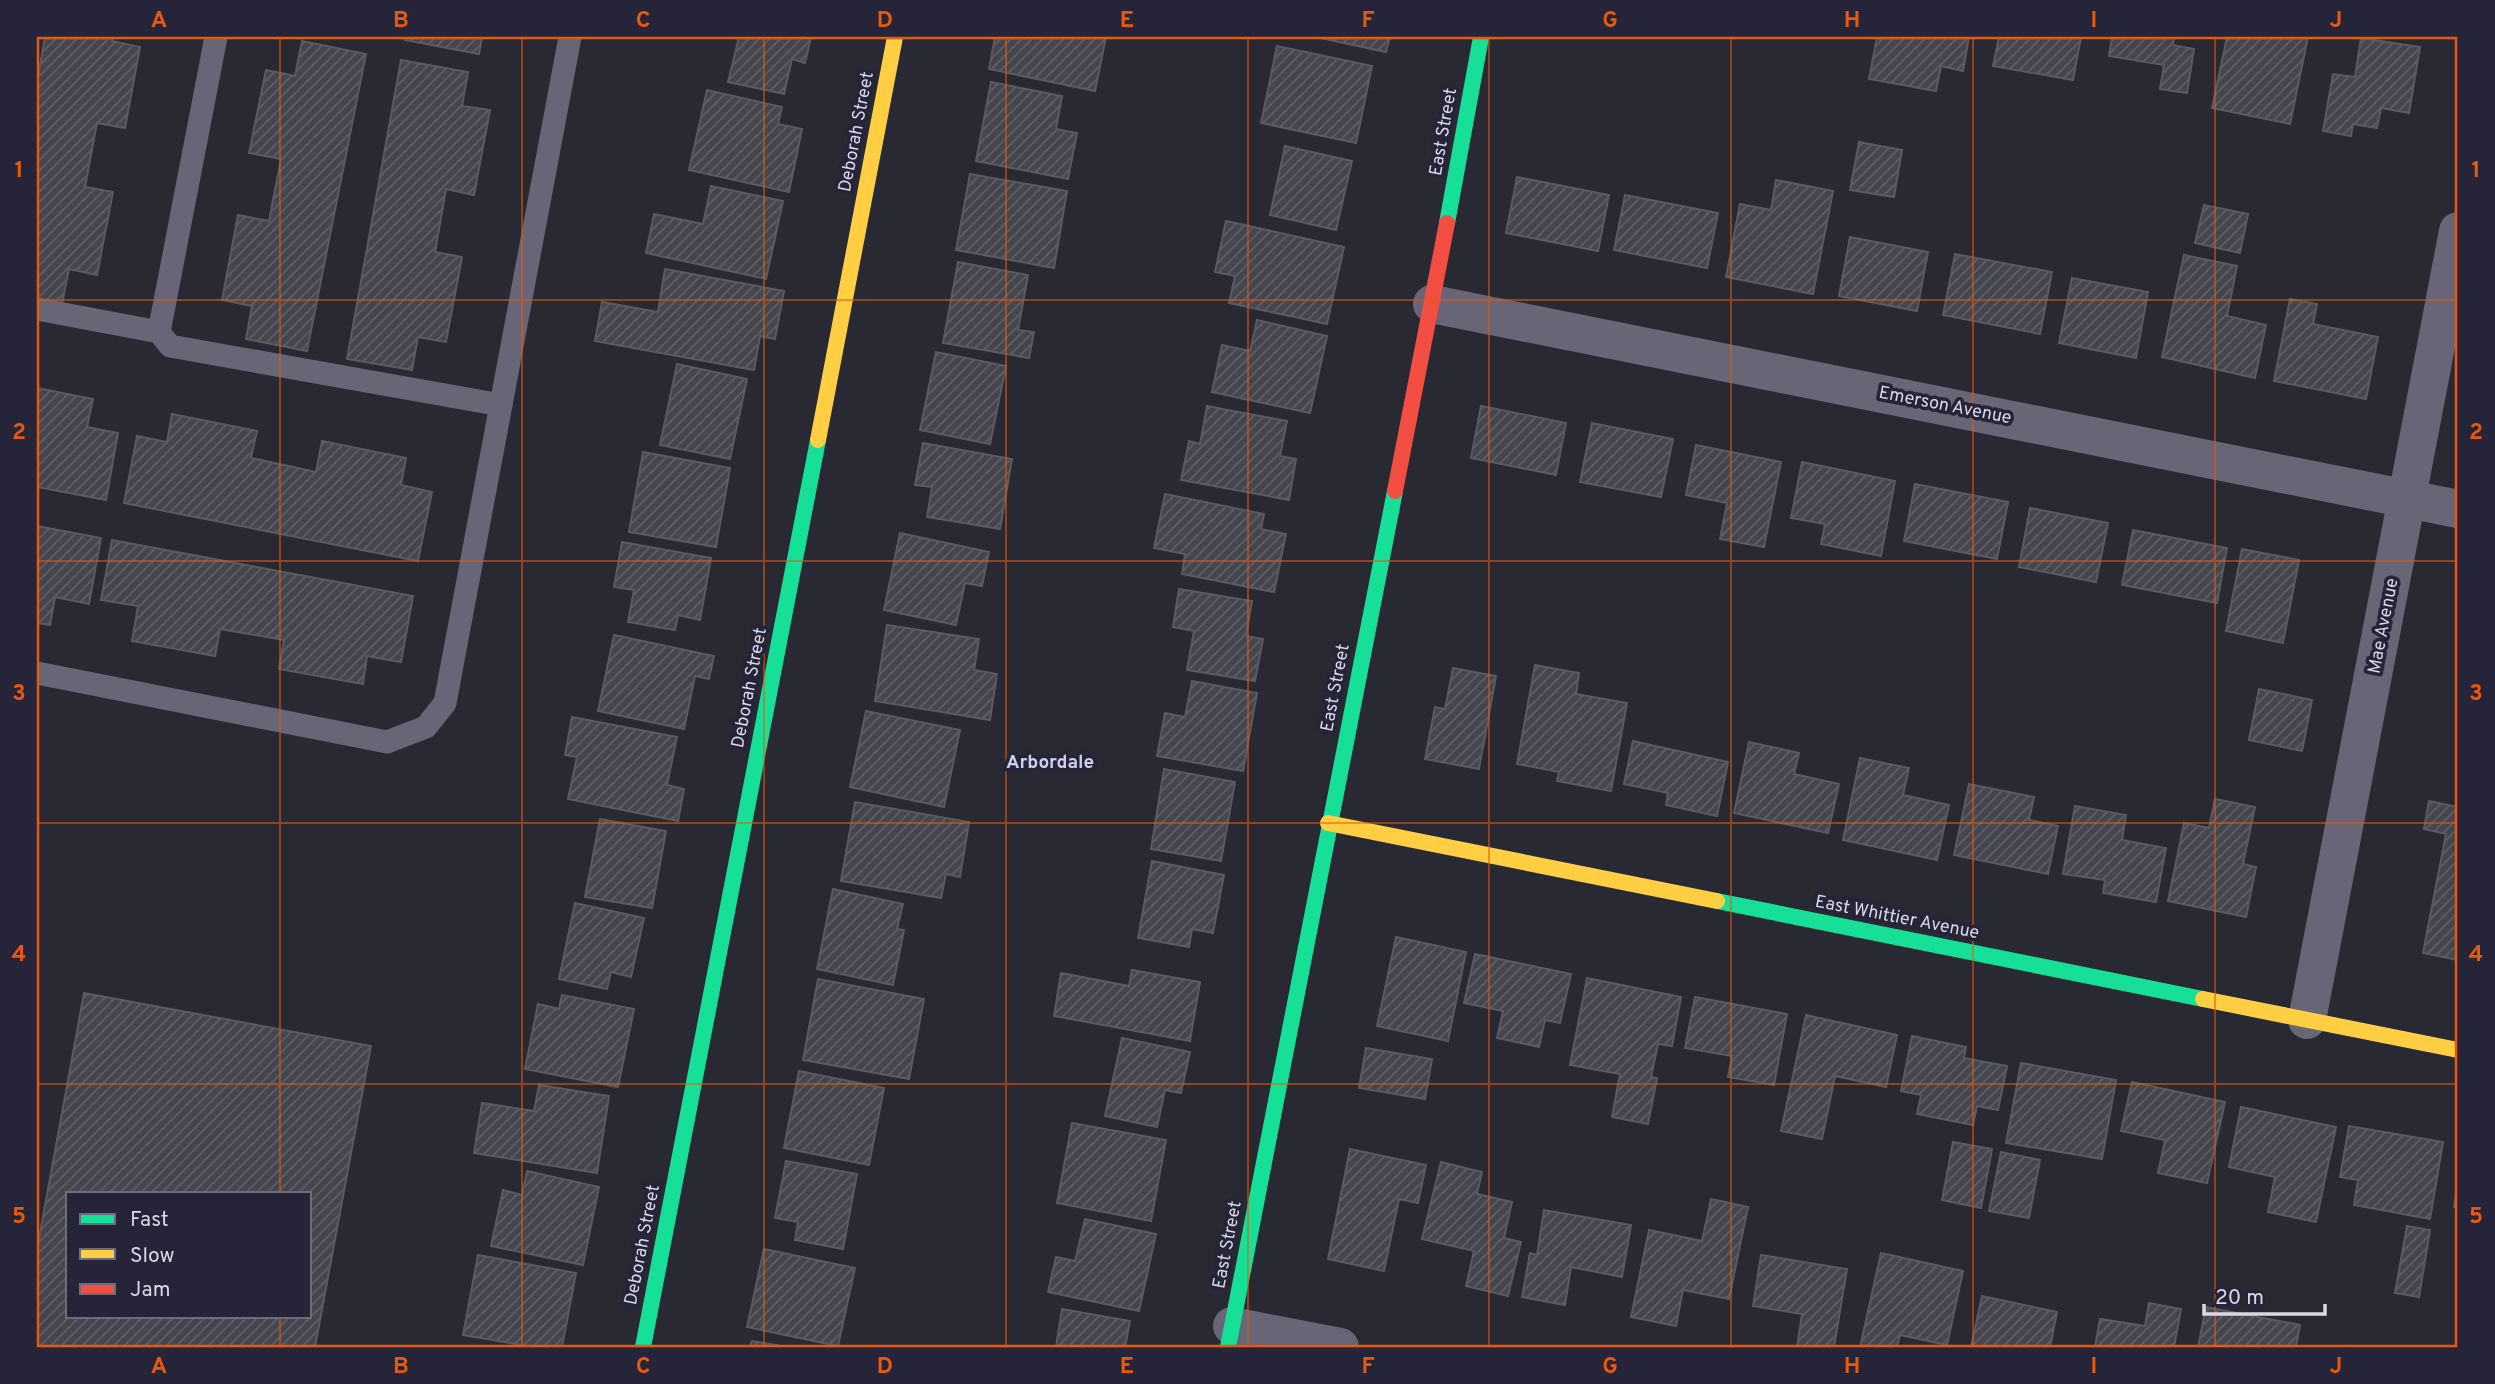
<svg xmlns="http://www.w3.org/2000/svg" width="2495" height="1384" viewBox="0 0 2495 1384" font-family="Overpass,sans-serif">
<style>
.building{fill:url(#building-hatch);stroke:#5a5a63;stroke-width:2;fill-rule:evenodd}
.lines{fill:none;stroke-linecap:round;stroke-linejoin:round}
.lane{stroke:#676576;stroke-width:23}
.street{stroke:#676576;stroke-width:38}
.fast{stroke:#16e098;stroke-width:16}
.slow{stroke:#ffcf43;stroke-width:16}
.jam{stroke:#f24e42;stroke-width:16}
.grid{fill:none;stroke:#e8590c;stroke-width:2;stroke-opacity:0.55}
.labels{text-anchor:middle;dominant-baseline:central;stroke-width:7;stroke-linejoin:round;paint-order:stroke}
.street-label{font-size:18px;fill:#d9d8e6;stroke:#252438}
.neighbourhood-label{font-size:19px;font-weight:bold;fill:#cfceea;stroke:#252438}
.neatline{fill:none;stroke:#e8590c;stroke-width:2.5}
.grid-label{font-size:23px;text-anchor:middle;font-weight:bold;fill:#e8590c}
</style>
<defs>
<pattern id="building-hatch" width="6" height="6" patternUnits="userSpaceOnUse" patternTransform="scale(1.75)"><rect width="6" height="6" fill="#45454e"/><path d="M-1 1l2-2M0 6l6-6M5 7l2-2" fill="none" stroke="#5f5f68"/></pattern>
</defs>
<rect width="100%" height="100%" fill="#292933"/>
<!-- building -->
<g class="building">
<polygon points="45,37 113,37 112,41 140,47 125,128 97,123 85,187 113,192 97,275 69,269 62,304 37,299 37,82"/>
<polygon points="406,37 482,37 479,54 405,40"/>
<polygon points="739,37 811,37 805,63 792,59 784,94 728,82"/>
<polygon points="995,37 1106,37 1095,91 989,69"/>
<polygon points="1316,37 1390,37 1386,52"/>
<polygon points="1877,37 1969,37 1963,71 1941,66 1936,91 1869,79"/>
<polygon points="1999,37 2081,37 2073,80 1993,66"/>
<polygon points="2112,37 2174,37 2173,45 2194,49 2187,93 2160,89 2164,65 2109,56"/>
<polygon points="2227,37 2308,37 2290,124 2212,108"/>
<polygon points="2361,38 2420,47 2409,113 2381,108 2377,128 2353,124 2351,136 2323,131 2333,74 2355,77"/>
<polygon points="302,41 366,54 307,351 246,339 252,306 222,300 238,215 269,221 281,159 249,153 266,70 295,76"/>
<polygon points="1277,46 1372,66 1356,143 1261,123"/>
<polygon points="401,60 468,72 462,106 490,110 474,195 446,189 435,252 462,257 446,342 418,337 412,370 347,359"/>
<polygon points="991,82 1062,96 1056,129 1077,133 1068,179 976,161"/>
<polygon points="707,90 782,107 778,124 802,129 789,192 689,170"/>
<polygon points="1859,142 1902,150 1894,197 1850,190"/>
<polygon points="1285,146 1352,161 1336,230 1270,215"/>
<polygon points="970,174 1067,191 1054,268 956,250"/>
<polygon points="1517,177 1609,195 1598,251 1506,233"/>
<polygon points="1776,180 1833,191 1813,294 1726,277 1740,204 1771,210"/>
<polygon points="711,186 783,201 766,279 646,253 654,214 703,224"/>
<polygon points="1625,195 1718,213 1707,268 1614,250"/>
<polygon points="2204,205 2248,214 2240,253 2195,243"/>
<polygon points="1226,221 1344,247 1327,324 1229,303 1235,276 1215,272"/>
<polygon points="1850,237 1928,252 1917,311 1839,296"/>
<polygon points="1955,254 2052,272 2040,334 1943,315"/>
<polygon points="2184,255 2237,266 2227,316 2266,325 2255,378 2162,357"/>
<polygon points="958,262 1028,275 1018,330 1034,332 1029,358 943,343"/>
<polygon points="665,269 784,291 775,339 760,336 754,370 595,341 602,302 658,312"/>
<polygon points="2072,278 2148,292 2136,358 2059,343"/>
<polygon points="2290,299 2317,304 2313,324 2378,337 2366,399 2274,381"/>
<polygon points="1257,320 1327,336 1310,413 1212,392 1222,345 1250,351"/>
<polygon points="936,352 1006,366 990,444 920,430"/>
<polygon points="677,364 747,379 730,459 660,445"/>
<polygon points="37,388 93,399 87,427 118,433 106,500 37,487"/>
<polygon points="1207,406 1287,421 1280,456 1296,459 1289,500 1181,480 1189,441 1200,444"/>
<polygon points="1481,406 1566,423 1556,475 1471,458"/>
<polygon points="172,414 257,431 251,458 316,472 322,441 406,458 401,485 432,492 418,561 124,503 137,436 167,442"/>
<polygon points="1592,423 1673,439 1661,497 1580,482"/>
<polygon points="923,443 1012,459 1000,529 927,517 932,487 915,485"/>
<polygon points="1696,445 1781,462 1764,547 1720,539 1727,503 1686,495"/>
<polygon points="643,452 730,468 716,547 629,532"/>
<polygon points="1802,462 1895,481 1881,556 1821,544 1825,524 1791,518"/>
<polygon points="1915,484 2008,502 1997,559 1904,541"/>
<polygon points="1165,494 1264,514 1261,529 1286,534 1274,592 1182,574 1185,554 1154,548"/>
<polygon points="2030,508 2108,523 2096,582 2019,567"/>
<polygon points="37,526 101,538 89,604 55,597 50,625 37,623"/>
<polygon points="2133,530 2227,548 2217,603 2122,585"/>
<polygon points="900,533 989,552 982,586 965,583 956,625 884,610"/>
<polygon points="112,540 413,596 401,662 367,656 363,684 279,669 284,640 220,629 215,656 132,641 138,606 101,600"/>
<polygon points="622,542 711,558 700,620 678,615 675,630 628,622 634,590 614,587"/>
<polygon points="2242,549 2299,560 2283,643 2226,631"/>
<polygon points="1179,589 1252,601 1246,636 1263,639 1255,681 1187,670 1194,631 1173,627"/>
<polygon points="887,625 979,639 974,670 997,674 990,720 875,701"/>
<polygon points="614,635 714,656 709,679 695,676 684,729 598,711"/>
<polygon points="1535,665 1579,673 1576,694 1627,703 1611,791 1557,781 1559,772 1517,764"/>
<polygon points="1453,668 1496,676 1479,769 1425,759 1435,707 1445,709"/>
<polygon points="1192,681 1257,693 1243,771 1157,756 1165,713 1185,717"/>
<polygon points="2259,689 2312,700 2302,751 2249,740"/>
<polygon points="866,711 960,730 944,807 850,787"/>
<polygon points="572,717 677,737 667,785 684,789 678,821 568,799 577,757 565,755"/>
<polygon points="1633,741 1728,762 1717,816 1666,805 1668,793 1624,784"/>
<polygon points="1749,742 1799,753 1794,774 1839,784 1828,833 1734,813"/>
<polygon points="1860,758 1909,768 1903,795 1949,805 1937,860 1843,840"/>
<polygon points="1164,769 1235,782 1221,861 1151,849"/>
<polygon points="1969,784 2034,797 2029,820 2058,826 2048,874 1954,855"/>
<polygon points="2215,799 2255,807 2243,864 2256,867 2246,917 2168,901 2184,823 2209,828"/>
<polygon points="2429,801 2458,807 2458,960 2423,953 2446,834 2424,829"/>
<polygon points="855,802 969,822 960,877 946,874 941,898 841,881"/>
<polygon points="2075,806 2126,815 2122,840 2166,848 2156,902 2103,893 2105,880 2063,874"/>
<polygon points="600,819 666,831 652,908 585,897"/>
<polygon points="1152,861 1224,875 1213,933 1192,929 1189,947 1138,938"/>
<polygon points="833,889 903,904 897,929 904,930 893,985 817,969"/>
<polygon points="575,903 644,918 631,977 611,972 607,989 559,979"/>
<polygon points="1396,937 1466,952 1448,1041 1377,1026"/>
<polygon points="1475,954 1571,974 1560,1023 1545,1020 1539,1047 1497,1038 1503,1011 1464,1003"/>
<polygon points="1132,970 1200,982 1190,1041 1054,1016 1061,973 1129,986"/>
<polygon points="1587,978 1681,997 1672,1046 1658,1044 1651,1077 1657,1078 1648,1124 1612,1117 1620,1074 1570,1065"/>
<polygon points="818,979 924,999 909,1079 803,1060"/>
<path d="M84 993 371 1046 315 1347H37V1249ZM68 1193H310V1316H68Z"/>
<polygon points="562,995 634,1009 618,1087 525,1069 538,1004 559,1009"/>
<polygon points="1695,997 1787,1014 1774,1085 1728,1077 1732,1056 1685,1048"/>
<polygon points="1806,1015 1897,1035 1886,1087 1835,1076 1822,1139 1781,1131"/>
<polygon points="1912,1036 1966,1047 1964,1058 2007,1066 1998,1110 1977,1106 1973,1125 1917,1114 1921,1095 1901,1091"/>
<polygon points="1122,1038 1190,1052 1181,1093 1165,1090 1157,1127 1105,1116"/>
<polygon points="1366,1048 1432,1059 1425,1099 1359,1088"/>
<polygon points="2021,1063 2116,1080 2102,1159 2006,1143"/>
<polygon points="799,1071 884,1088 869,1165 784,1148"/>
<polygon points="2132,1082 2225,1102 2207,1183 2158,1173 2165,1140 2121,1131"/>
<polygon points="539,1085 609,1096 597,1173 474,1153 482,1103 534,1111"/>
<polygon points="2241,1107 2336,1127 2316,1222 2268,1212 2275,1177 2229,1167"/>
<polygon points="1072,1123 1166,1140 1151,1221 1057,1203"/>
<polygon points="2349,1126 2443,1142 2430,1219 2354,1205 2358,1180 2340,1177"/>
<polygon points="1953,1142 1992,1149 1981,1208 1942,1200"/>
<polygon points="1350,1149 1426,1165 1418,1203 1399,1199 1384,1271 1328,1259"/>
<polygon points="2001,1152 2040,1160 2029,1218 1989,1211"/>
<polygon points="786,1161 857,1174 843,1249 795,1240 798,1222 775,1218"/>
<polygon points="1441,1162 1482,1172 1477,1194 1512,1202 1504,1238 1521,1242 1508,1296 1466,1286 1474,1251 1422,1239"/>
<polygon points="527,1171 599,1187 583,1265 491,1246 503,1190 522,1195"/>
<polygon points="2458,1181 2458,1208 2454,1207"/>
<polygon points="1711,1199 1748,1207 1729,1299 1683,1290 1676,1326 1631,1317 1649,1230 1702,1241"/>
<polygon points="1544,1210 1631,1225 1622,1277 1571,1267 1565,1305 1522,1297 1530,1253 1537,1255"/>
<polygon points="1085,1219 1156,1234 1139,1311 1048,1292 1056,1257 1075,1261"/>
<polygon points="2407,1226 2430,1230 2419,1297 2395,1293"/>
<polygon points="764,1249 855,1268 838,1346 747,1327"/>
<polygon points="1881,1253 1963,1271 1947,1345 1900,1335 1897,1347 1860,1347"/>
<polygon points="478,1255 576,1273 562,1347 533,1347 463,1335"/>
<polygon points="1761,1255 1847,1269 1834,1347 1797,1347 1802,1314 1753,1306"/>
<polygon points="1982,1296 2057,1312 2050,1347 1971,1347"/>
<polygon points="2149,1303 2181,1309 2174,1347 2095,1347 2100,1319 2145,1326"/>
<polygon points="2206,1307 2300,1325 2296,1347 2198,1347"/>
<polygon points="1062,1309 1130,1321 1125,1347 1056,1347"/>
<polygon points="752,1341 787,1347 750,1347"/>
</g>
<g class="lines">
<!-- lane -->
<g class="lane">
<polyline points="37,309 159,332 216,37"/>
<polyline points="159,332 170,346 501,405"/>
<polyline points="37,673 387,742 426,727 445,703 570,37"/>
</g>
<!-- street -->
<g class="street">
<polyline points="1432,304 2458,509"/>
<polyline points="2307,1020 2458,231"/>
<polyline points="1232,1326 1340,1347"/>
</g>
<!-- fast -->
<g class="fast">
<polyline points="1447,223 1481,37"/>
<polyline points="1717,901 2203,999"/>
<polyline points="643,1347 818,440"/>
<polyline points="1228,1347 1395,491"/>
</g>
<!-- slow -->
<g class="slow">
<polyline points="818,440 895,37"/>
<polyline points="1328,823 1717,901"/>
<polyline points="2203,999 2458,1050"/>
</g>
<!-- jam -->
<polyline class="jam" points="1395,491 1447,223"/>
</g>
<!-- grid -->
<path class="grid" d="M280 37V1193M522 37V1347M764 37V1347M1006 37V1347M1248 37V1347M1489 37V1347M1731 37V1347M1973 37V1347M2215 37V1347M37 300H2458M37 561H2458M37 823H2458M37 1084H2458M280 1316V1347"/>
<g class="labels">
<!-- street labels -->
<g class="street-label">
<text transform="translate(857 132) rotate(-79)">Deborah Street</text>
<text transform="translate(1444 132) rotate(-80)">East Street</text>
<text transform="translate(1945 406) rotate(11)">Emerson Avenue</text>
<text transform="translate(2384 626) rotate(-79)">Mae Avenue</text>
<text transform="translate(750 688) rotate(-79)">Deborah Street</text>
<text transform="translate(1336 688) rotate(-79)">East Street</text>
<text transform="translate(1897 918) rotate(11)">East Whittier Avenue</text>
<text transform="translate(643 1245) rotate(-79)">Deborah Street</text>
<text transform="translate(1228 1245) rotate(-79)">East Street</text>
</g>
<!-- neighbourhood labels -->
<g class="neighbourhood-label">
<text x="1050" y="763">Arbordale</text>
</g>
</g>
<!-- border -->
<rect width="2495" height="1384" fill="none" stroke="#252438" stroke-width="77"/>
<!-- legend -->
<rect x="66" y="1192" width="245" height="126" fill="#252438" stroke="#6d6c7e" stroke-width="2"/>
<rect x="80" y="1214" width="35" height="10" fill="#16e098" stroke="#6d6c7e" stroke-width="2"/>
<text x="130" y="1226" font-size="21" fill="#d9d8e6">Fast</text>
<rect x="80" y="1249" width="35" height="10" fill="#ffcf43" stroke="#6d6c7e" stroke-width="2"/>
<text x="130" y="1262" font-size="21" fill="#d9d8e6">Slow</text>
<rect x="80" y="1284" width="35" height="10" fill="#f24e42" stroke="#6d6c7e" stroke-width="2"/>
<text x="130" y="1296" font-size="21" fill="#d9d8e6">Jam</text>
<!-- scale -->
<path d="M2204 1304v10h121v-10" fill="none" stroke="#d9d8e6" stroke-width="3.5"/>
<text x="2215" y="1304" font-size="21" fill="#d9d8e6" stroke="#252438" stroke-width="5" paint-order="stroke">20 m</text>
<rect x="38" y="38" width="2418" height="1308" class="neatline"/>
<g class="grid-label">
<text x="159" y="27">A</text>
<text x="401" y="27">B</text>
<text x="643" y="27">C</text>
<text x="885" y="27">D</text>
<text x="1127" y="27">E</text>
<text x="1368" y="27">F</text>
<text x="1610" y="27">G</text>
<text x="1852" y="27">H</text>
<text x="2094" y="27">I</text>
<text x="2336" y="27">J</text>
<text x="19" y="177">1</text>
<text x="2476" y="177">1</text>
<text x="19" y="439">2</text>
<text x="2476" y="439">2</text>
<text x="19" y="700">3</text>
<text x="2476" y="700">3</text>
<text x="19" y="961">4</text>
<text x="2476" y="961">4</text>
<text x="19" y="1223">5</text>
<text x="2476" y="1223">5</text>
<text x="159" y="1373">A</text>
<text x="401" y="1373">B</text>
<text x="643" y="1373">C</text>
<text x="885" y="1373">D</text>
<text x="1127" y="1373">E</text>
<text x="1368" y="1373">F</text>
<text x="1610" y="1373">G</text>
<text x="1852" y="1373">H</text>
<text x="2094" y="1373">I</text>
<text x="2336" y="1373">J</text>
</g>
</svg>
